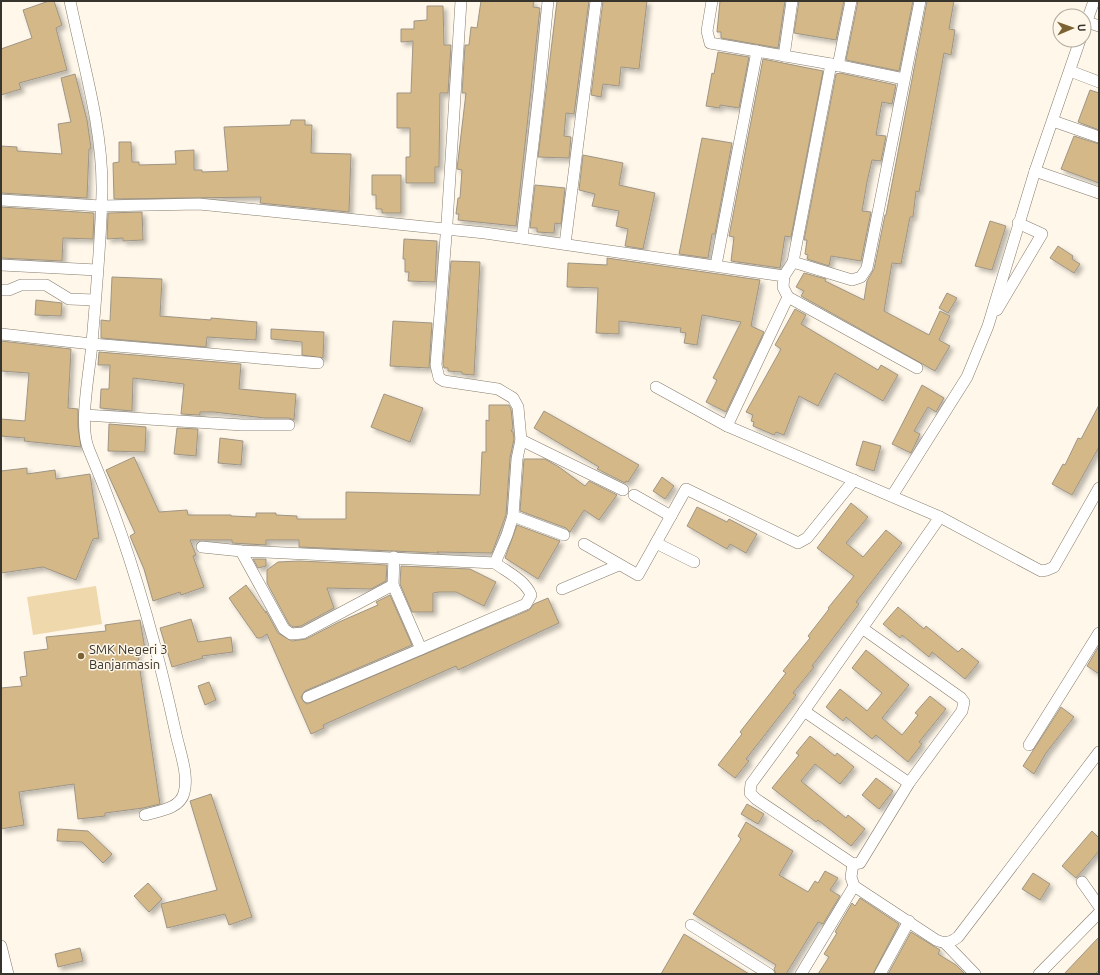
<svg xmlns="http://www.w3.org/2000/svg" width="1100" height="975" viewBox="0 0 1100 975" font-family="Ubuntu,sans-serif">
<style>
.green{fill:#f0d8ad}
.building{fill:#d4b887;stroke:#9e9586;filter:url(#shadow)}
.lines{fill:none;stroke-linecap:round;stroke-linejoin:round}
.street-casing{stroke:#867d6e;stroke-width:12}
.street{stroke:#fff;stroke-width:11}
.poi-dot{fill:#7d6334;stroke:#fff7e9;stroke-width:1.5}
.labels{text-anchor:middle;dominant-baseline:central;stroke-width:3;stroke-linejoin:round;paint-order:stroke}
.poi-label{font-size:13px;fill:#37342d;stroke:#fff7e9;text-anchor:start}
</style>
<defs>
<filter id="shadow"><feDropShadow dx="3.5" dy="3.5" stdDeviation="2" flood-color="#0004"/></filter>
</defs>
<rect width="100%" height="100%" fill="#fff7e9"/>
<!-- green -->
<polygon class="green" points="96,586 102,624 33,635 27,597"/>
<!-- building -->
<g class="building">
<polygon points="49,1 54,1 62,25 56,28 67,70 19,83 21,89 1,95 1,49 32,38 23,10"/>
<polygon points="481,1 534,1 533,7 540,8 516,226 458,220 459,214 456,214 458,198 460,198 462,170 457,169 466,93 462,93 465,45 469,45 471,27 477,28"/>
<polygon points="557,1 589,1 574,114 566,113 564,136 571,137 569,158 538,157"/>
<polygon points="603,1 647,1 639,69 621,67 619,86 603,84 601,97 591,95"/>
<polygon points="720,1 785,1 778,48 721,38 721,32 717,32"/>
<polygon points="799,1 844,1 836,40 794,33"/>
<polygon points="858,1 913,1 899,71 846,60"/>
<polygon points="927,1 954,1 949,29 955,30 951,55 944,53 919,192 916,191 913,217 910,217 901,264 892,263 884,311 929,335 940,311 950,316 939,340 950,346 935,371 801,296 804,291 796,287 804,273 826,279 825,281 864,300 867,281 874,269 885,215 886,215"/>
<polygon points="427,6 443,6 444,45 451,45 448,93 440,93 439,167 435,167 435,183 406,183 406,157 410,157 410,128 397,128 397,93 411,93 413,41 401,42 401,29 414,29 414,21 427,20"/>
<polygon points="718,52 749,57 739,108 720,105 720,108 706,106 712,73 714,74"/>
<polygon points="763,59 823,71 791,237 785,236 780,268 731,261 734,237 729,236"/>
<polygon points="840,73 896,85 892,104 882,102 876,135 886,136 881,161 872,160 867,182 862,211 871,212 861,261 831,256 829,266 807,259 808,255 805,254 807,240 804,240 836,74"/>
<polygon points="75,74 87,120 91,148 89,149 87,198 1,193 1,146 17,147 17,151 62,154 58,124 71,122 61,78"/>
<polygon points="1090,90 1099,93 1099,130 1078,122"/>
<polygon points="291,120 305,120 305,125 312,125 311,153 351,154 349,212 260,203 261,197 114,199 113,163 119,162 119,142 131,142 132,162 139,162 139,165 176,164 175,151 194,150 194,170 202,170 202,172 228,171 224,127 290,125"/>
<polygon points="1074,136 1099,144 1099,183 1061,169"/>
<polygon points="702,138 732,143 715,234 712,234 708,258 679,254"/>
<polygon points="583,155 623,163 619,185 655,193 643,249 625,246 628,229 616,226 619,211 592,206 595,194 579,190"/>
<polygon points="372,175 401,175 401,213 382,213 382,209 376,209 376,195 372,195"/>
<polygon points="535,185 565,188 561,224 555,223 554,233 537,232 537,228 530,228"/>
<polygon points="1,207 94,213 93,239 63,238 62,261 1,258"/>
<polygon points="142,212 143,240 123,241 123,238 107,239 108,213"/>
<polygon points="990,221 1006,226 992,270 975,266"/>
<polygon points="404,239 437,241 435,282 408,281 409,272 405,272 405,259 403,259"/>
<polygon points="1058,246 1073,256 1072,259 1080,264 1074,273 1050,258"/>
<polygon points="607,258 760,280 751,326 764,332 726,412 706,402 717,380 713,378 741,322 702,315 697,345 684,343 686,333 680,332 681,328 619,321 619,334 596,333 598,288 567,287 568,263 607,265"/>
<polygon points="451,261 480,262 474,375 462,374 462,372 448,371 448,368 444,368 443,364"/>
<polygon points="112,277 162,279 160,316 211,320 211,318 257,322 256,340 207,337 206,347 101,338 101,320 110,321"/>
<polygon points="947,293 957,298 948,313 939,308"/>
<polygon points="36,300 62,303 61,316 35,315"/>
<polygon points="795,309 806,315 801,324 878,370 881,365 898,375 883,401 835,373 818,406 799,396 784,435 776,432 774,435 753,426 754,422 751,421 753,415 746,412 781,349 775,345"/>
<polygon points="393,321 432,323 429,368 390,366"/>
<polygon points="271,329 324,332 323,358 302,355 302,342 271,339"/>
<polygon points="1,341 71,349 68,408 78,409 78,427 81,447 24,441 25,438 1,436 1,419 25,421 29,373 1,371"/>
<polygon points="99,352 241,364 239,389 296,394 294,420 289,418 265,418 214,412 200,412 200,415 181,414 184,384 133,378 132,411 100,408 101,389 109,389 110,365 98,365"/>
<polygon points="922,385 944,398 936,412 928,407 914,431 920,434 911,453 892,444"/>
<polygon points="384,394 423,408 410,442 371,427"/>
<polygon points="489,405 509,405 511,409 513,428 511,431 513,432 514,439 510,458 506,515 492,553 437,552 439,553 299,547 299,540 266,540 266,545 232,543 232,540 190,540 196,555 193,556 204,587 181,595 180,592 153,601 144,569 130,536 135,533 106,470 134,457 159,512 187,510 188,515 231,515 231,516 256,517 256,513 276,513 276,515 297,516 297,519 346,519 346,492 480,495 482,452 486,452 486,420 489,421"/>
<polygon points="1099,405 1099,447 1072,495 1052,484 1063,464 1065,465 1078,438 1081,439"/>
<polygon points="544,411 639,465 628,482 626,481 625,483 597,469 599,467 534,428"/>
<polygon points="109,424 146,427 145,452 108,451"/>
<polygon points="177,428 198,429 196,456 174,454"/>
<polygon points="220,438 243,441 241,465 218,463"/>
<polygon points="863,441 881,446 874,471 856,465"/>
<polygon points="524,459 545,459 559,467 585,486 589,481 617,495 599,520 584,510 570,532 566,528 520,511"/>
<polygon points="27,468 27,474 55,470 56,479 90,474 99,538 93,539 76,580 43,567 1,573 1,471"/>
<polygon points="662,477 674,486 665,499 653,491"/>
<polygon points="851,503 868,517 846,543 863,557 886,530 902,543 856,602 859,604 812,666 814,667 793,693 796,695 746,759 749,761 735,778 718,765 742,734 740,732 786,673 783,671 810,638 808,636 829,609 828,608 854,576 817,548"/>
<polygon points="697,507 727,522 729,519 757,534 746,553 730,544 727,549 687,526"/>
<polygon points="517,525 560,541 538,579 505,558"/>
<polygon points="253,559 266,559 266,566 258,568"/>
<polygon points="299,561 387,565 386,581 371,589 327,588 334,608 301,626 293,627 289,624 267,583 267,570 278,562"/>
<polygon points="401,566 470,569 496,582 484,606 456,592 439,592 433,593 433,612 412,612 400,584"/>
<polygon points="246,585 266,613 266,611 278,633 292,641 306,639 339,622 378,605 376,602 390,595 412,645 305,691 301,697 304,702 307,704 529,610 534,604 548,598 559,623 458,670 456,666 406,688 323,725 324,728 311,734 267,634 261,638 257,638 229,598"/>
<polygon points="898,607 924,629 926,626 958,652 962,648 979,662 965,679 932,652 929,657 902,635 900,638 883,624"/>
<polygon points="191,619 198,642 231,637 233,652 202,656 203,658 172,667 160,628"/>
<polygon points="140,620 145,649 137,650 160,804 143,808 105,813 105,816 78,819 74,784 19,792 24,825 1,829 1,688 22,686 20,677 27,676 24,652 48,649 46,637 106,631 105,625"/>
<polygon points="1099,646 1099,674 1087,666"/>
<polygon points="866,650 909,685 882,718 902,735 918,715 915,713 930,696 946,709 919,742 922,744 908,762 876,735 872,739 846,717 843,721 826,707 840,689 867,711 882,693 852,668"/>
<polygon points="209,682 216,700 205,705 198,686"/>
<polygon points="1061,707 1074,717 1046,753 1034,774 1023,766"/>
<polygon points="810,736 835,756 837,753 854,767 840,784 815,764 801,781 846,818 848,815 865,829 851,846 818,820 816,822 772,788 799,755 796,753"/>
<polygon points="876,778 893,791 879,809 862,795"/>
<polygon points="211,794 252,917 229,925 225,914 167,928 161,904 217,890 190,801"/>
<polygon points="747,804 764,814 758,824 741,814"/>
<polygon points="746,822 793,851 779,875 808,892 815,881 818,883 825,871 838,878 830,890 840,896 823,924 818,922 786,974 776,974 774,969 776,965 693,914 741,839 738,836"/>
<polygon points="58,829 88,831 112,854 103,863 82,842 57,841"/>
<polygon points="1092,831 1099,838 1099,851 1076,878 1062,866"/>
<polygon points="1033,873 1050,884 1040,900 1022,889"/>
<polygon points="148,883 162,899 149,912 134,896"/>
<polygon points="860,898 899,924 873,974 818,974 829,957 824,954 837,933 835,932 852,903 855,906"/>
<polygon points="911,932 940,950 938,954 956,965 965,974 888,974"/>
<polygon points="684,934 749,974 661,974"/>
<polygon points="1099,937 1099,970 1095,974 1064,974"/>
<polygon points="80,948 83,961 58,967 55,954"/>
</g>
<g class="lines">
<!-- street casing -->
<g class="street-casing">
<g id="street">
<path d="M70 1C83 64 103 128 102 192 101 242 96 293 92 343 90 371 78 425 89 450 128 541 155 637 176 734 180 752 189 776 184 793 180 809 158 811 145 815"/>
<polyline points="712,1 707,31 710,43 831,64 904,79"/>
<polyline points="1087,22 1099,26"/>
<polyline points="1084,29 1094,1"/>
<polyline points="784,56 792,1"/>
<polyline points="838,66 851,1"/>
<polyline points="1070,71 1099,82"/>
<polyline points="1053,121 1099,137"/>
<polyline points="1035,171 1099,193"/>
<polyline points="1,200 101,206 199,204 485,233 784,276 783,287 788,297 917,368"/>
<polyline points="522,238 539,92 548,1"/>
<polyline points="565,244 596,1"/>
<polyline points="793,262 852,280 861,277 867,268 920,1"/>
<polyline points="1,265 97,270"/>
<polyline points="716,265 757,51"/>
<polyline points="784,276 793,262 831,64"/>
<polyline points="1,290 9,290 21,285 46,285 69,299 95,300"/>
<polyline points="997,310 1042,234 1018,223"/>
<polyline points="1,334 92,344 318,363"/>
<polyline points="656,387 727,426 940,517 1041,571 1047,570 1054,567 1099,488"/>
<polyline points="85,415 242,425 289,425"/>
<polyline points="727,426 788,297"/>
<polyline points="521,440 623,490"/>
<polyline points="634,495 671,516"/>
<polyline points="892,496 967,377 988,326 1035,171 1080,40"/>
<polyline points="513,516 564,535"/>
<polyline points="656,543 694,562"/>
<polyline points="584,544 638,575 686,489 798,543 807,538 854,480"/>
<polyline points="202,547 241,551 495,563 507,535 513,516 517,459 521,440 518,407 513,398 498,389 444,381 439,378 436,365 447,223 461,1"/>
<polyline points="241,551 284,629 291,634 303,633 393,585 394,557"/>
<polyline points="562,589 619,565"/>
<polyline points="862,628 961,698 964,702 962,711 909,783 860,863 853,864 756,799 750,793 751,784 795,724 940,517"/>
<path d="M421 649 526 604 531 595C525 580 507 572 495 563"/>
<polyline points="308,697 421,649 393,585"/>
<polyline points="804,711 909,783"/>
<polyline points="1029,745 1099,633"/>
<path d="M853 864 851 877 854 886 936 940C945 944 950 943 958 937L1099 752"/>
<polyline points="1082,882 1099,906"/>
<polyline points="691,925 769,974"/>
<polyline points="945,943 975,974"/>
<polyline points="1,946 8,974"/>
<polyline points="801,974 854,886"/>
<polyline points="880,974 909,921"/>
<polyline points="1039,974 1099,913"/>
</g>
</g>
<!-- street -->
<use href="#street" class="street"/>
</g>
<!-- markers -->
<circle class="poi-dot" cx="81" cy="656" r="4"/>
<g class="labels">
<!-- poi labels -->
<g class="poi-label">
<text x="89" y="649">SMK Negeri 3<tspan x="89" dy="15">Banjarmasin</tspan></text>
</g>
</g>
<!-- border -->
<rect width="1100" height="975" fill="none" stroke="#37342d" stroke-width="4"/>
<!-- north arrow -->
<g transform="translate(1072 28) rotate(88)"><circle r="19" fill="#fff7e9" stroke="#afa99e"/>
<path d="M0-3L7 15L0 10L-7 15Z" fill="#7d6334"/>
<text y="-6" font-size="11" font-weight="bold" text-anchor="middle" fill="#37342d">U</text>
</g>
</svg>
